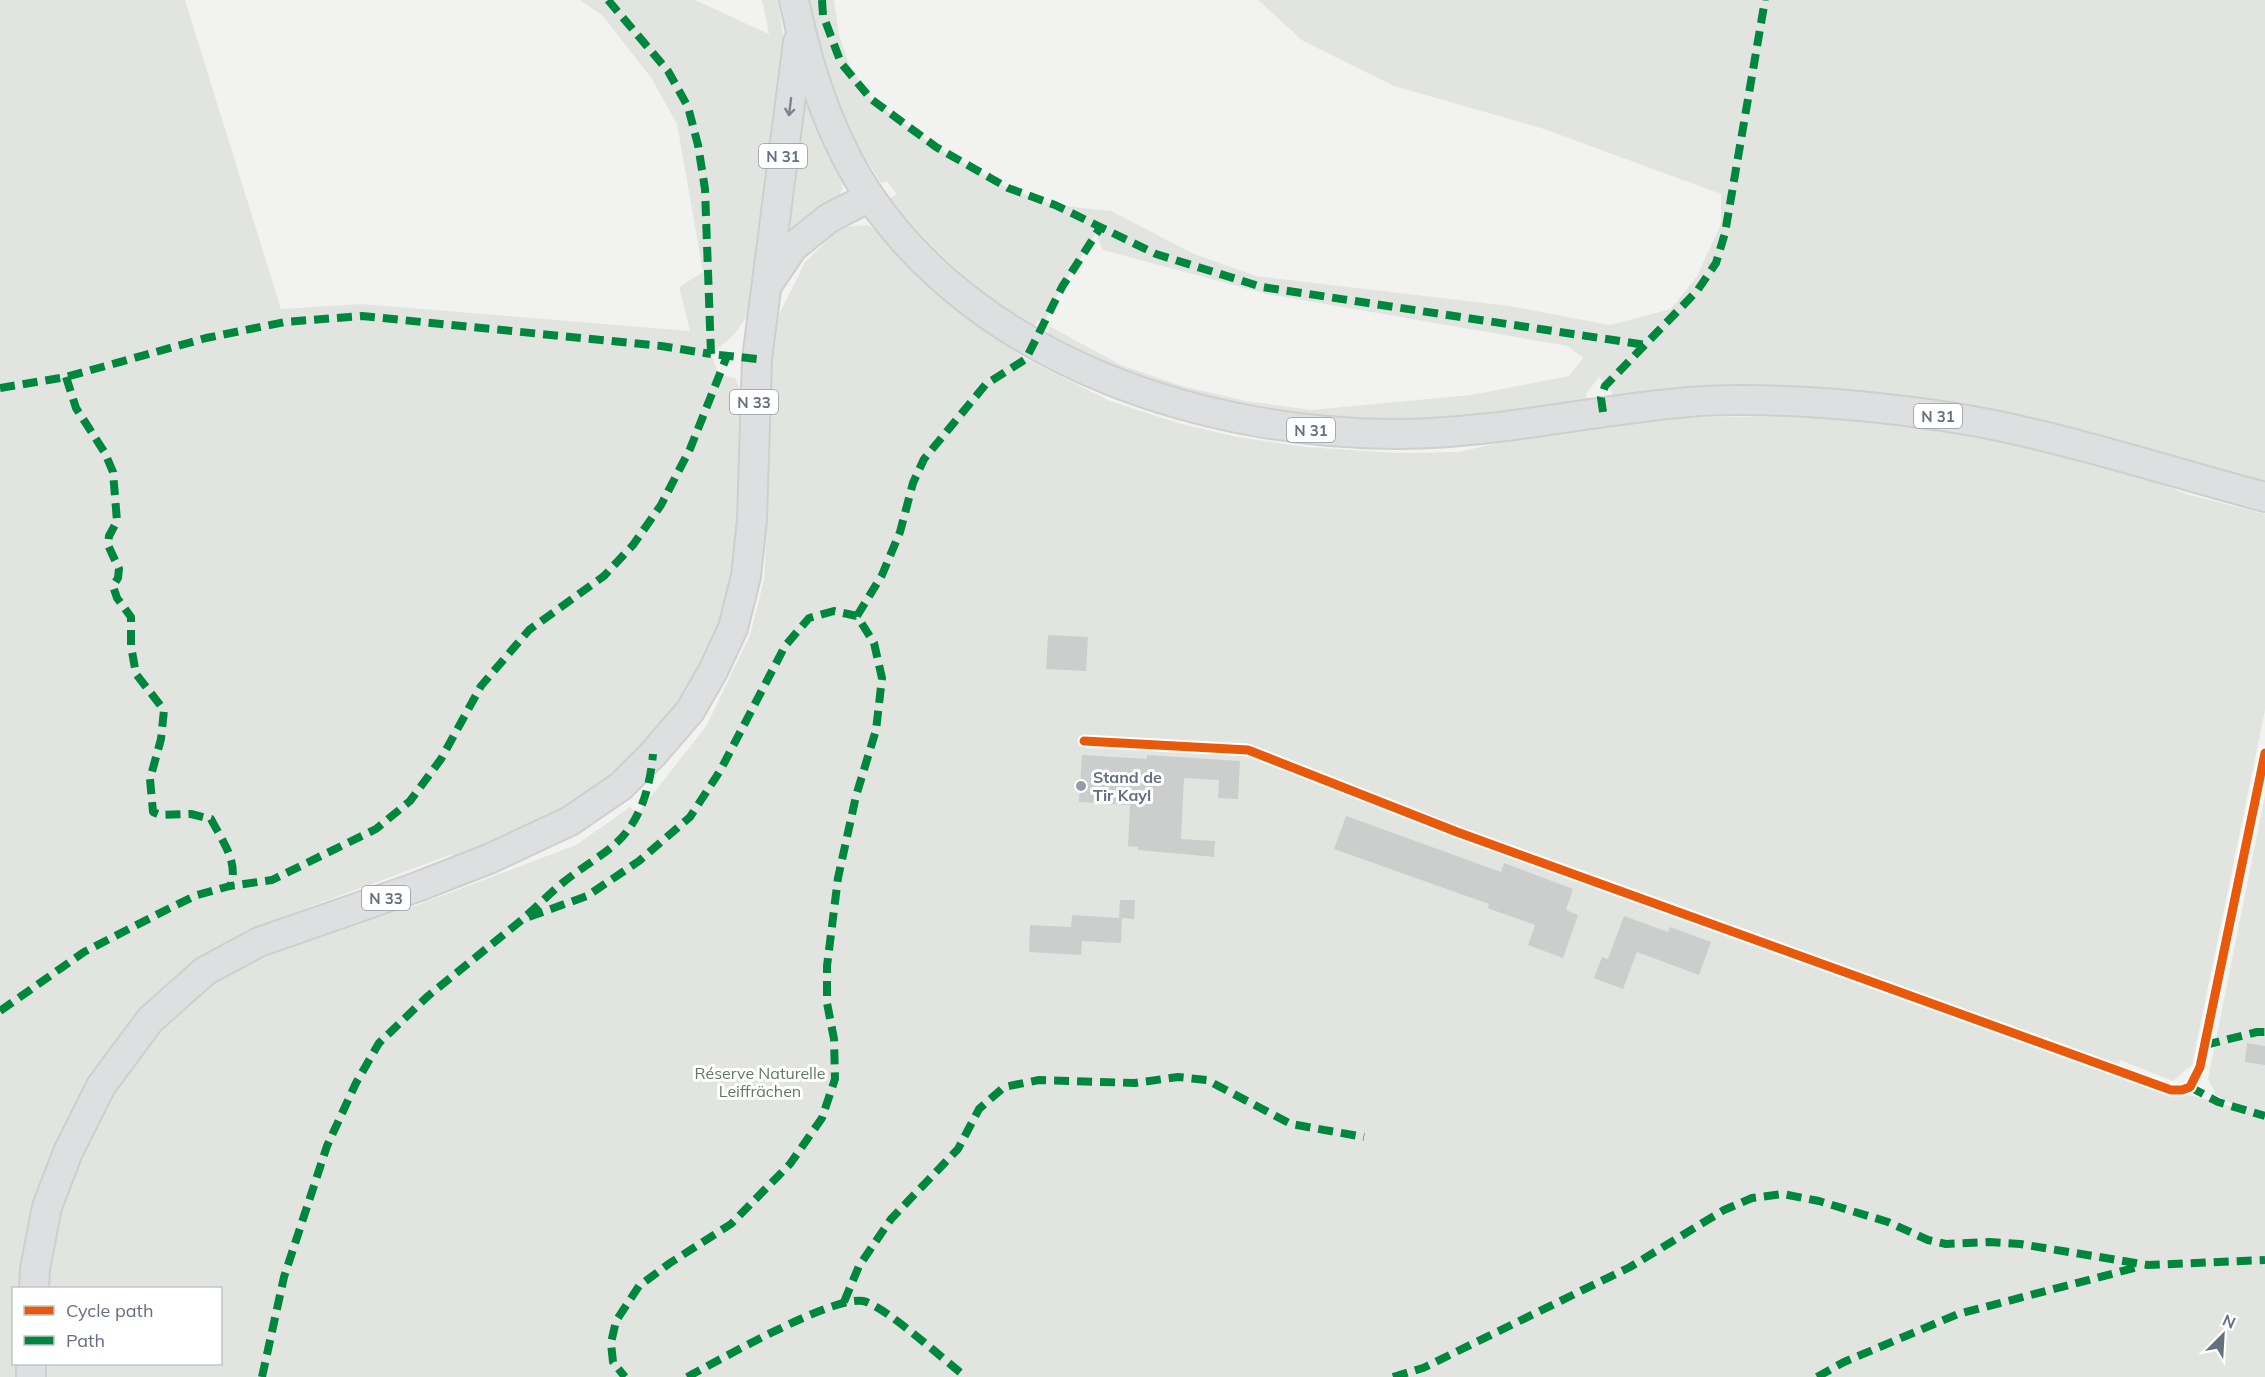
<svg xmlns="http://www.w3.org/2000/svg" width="2265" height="1377" viewBox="0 0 2265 1377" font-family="Mulish,sans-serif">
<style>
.green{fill:#e2e5df}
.building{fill:#cccdcd}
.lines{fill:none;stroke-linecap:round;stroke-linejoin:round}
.primary-casing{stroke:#cecfcf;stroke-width:32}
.service{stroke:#cbcccc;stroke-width:9}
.primary{stroke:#dedfe0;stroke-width:28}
.quiet{stroke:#00873e;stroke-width:8;stroke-dasharray:15 8;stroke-linecap:butt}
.cycleway-casing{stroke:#fff;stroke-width:13}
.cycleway{stroke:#e8590c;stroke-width:9}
.oneway{stroke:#7d8592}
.poi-dot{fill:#969da7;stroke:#fff;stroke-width:2}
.labels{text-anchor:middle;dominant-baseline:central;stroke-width:6;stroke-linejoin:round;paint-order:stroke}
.shield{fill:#fff;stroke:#939aa5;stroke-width:1.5}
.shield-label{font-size:15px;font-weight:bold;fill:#656f7f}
.poi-label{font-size:16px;font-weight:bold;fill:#656f7f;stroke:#fff;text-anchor:start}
.park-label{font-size:16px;fill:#647763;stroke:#fff}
</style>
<rect width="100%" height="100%" fill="#f2f3f1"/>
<!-- green -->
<g class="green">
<polygon points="0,0 185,0 281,309 361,304 690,331 679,287 703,272 677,124 652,79 603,16 580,0 695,0 769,34 762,0 778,0 784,41 748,315 734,335 711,354 719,375 735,378 741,391 739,526 735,573 725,608 704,662 671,714 611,777 549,822 459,856 450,855 247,930 198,959 138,1014 87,1081 55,1146 33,1204 20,1269 19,1288 14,1288 14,1364 17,1364 17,1377 0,1377"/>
<path d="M808 0H834L839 35 849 64 871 99 936 147 1008 188 1055 205 1111 211 1194 254 1256 276 1510 306 1610 325 1671 309 1697 276 1721 224V194L1544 129 1394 86 1303 41 1258 0H2265V486L2047 425 1614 399 1611 391 1599 377 1586 394 1587 402 1470 424 1340 422 1260 412 1175 392 1091 359 1048 336 1049 326 1121 365 1182 386 1246 401 1311 410 1471 395 1569 376 1583 358 1568 346 1267 294 1103 250 1096 234 1062 287 1044 323 1039 320 1032 329C979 292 930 250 890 198L897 194 887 181 881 183 852 136 827 70Z"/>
<path d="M801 84 835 168C843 181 846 188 837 200L780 240Z"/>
<polygon points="868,225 879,233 924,284 980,328 1026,359 1110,401 1178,423 1237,437 1306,447 1397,453 1459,452 1550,431 1655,418 1807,416 1899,423 1993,437 2127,469 2186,494 2265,514 2265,710 2192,1065 2173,1081 2120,1060 2117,1070 2171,1090 2244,1110 2216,1095 2208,1079 2265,795 2265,1377 44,1377 44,1364 220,1364 220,1288 47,1288 49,1257 64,1199 81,1146 120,1080 164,1025 201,991 258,955 417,905 576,845 630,807 638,813 707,725 750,635 764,580 768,506 772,350 776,329 773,327 805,262 841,227"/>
</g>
<!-- building -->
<g class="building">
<polygon points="1048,635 1088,637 1086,671 1046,669"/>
<polygon points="1082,755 1147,759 1147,755 1240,761 1238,799 1218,798 1219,780 1184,778 1181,839 1215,841 1214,857 1138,850 1138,847 1128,846 1130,805 1079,802"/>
<polygon points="1346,816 1501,872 1504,863 1573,889 1566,910 1578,915 1563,958 1528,945 1535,925 1487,908 1489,904 1334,849"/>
<polygon points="1120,900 1135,900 1134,919 1122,918 1121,943 1082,941 1081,955 1029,952 1030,925 1071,927 1072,915 1119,918"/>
<polygon points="1624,916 1668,932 1670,927 1711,942 1699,975 1637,952 1623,989 1594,978 1602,957 1608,959"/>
<polygon points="2247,1043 2265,1046 2265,1065 2245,1062"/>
</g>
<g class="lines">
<!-- primary casing -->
<g class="primary-casing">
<g id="primary">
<path d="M794 0C808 69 830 138 870 197 985 364 1207 435 1401 434 1498 433 1593 410 1689 402 1724 399 1772 400 1808 402 1870 406 1933 413 1994 425 2085 444 2175 473 2265 497"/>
<polyline points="770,281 793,247 829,218 870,197"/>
<polyline points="34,1288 35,1269 47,1207 68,1152 101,1086 150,1020 205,971 259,942 417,887 491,858 570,821 621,786 653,754 690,711 713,671 733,628 746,576 752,520 757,359 798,42"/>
<polyline points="31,1364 31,1377"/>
</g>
</g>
<!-- service -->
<polyline class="service" points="1084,741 1248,750 1457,832 2171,1090 2182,1090 2190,1087 2200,1067 2265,753"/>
<!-- primary -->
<use href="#primary" class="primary"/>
<!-- quiet -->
<g class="quiet">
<polyline points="608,0 668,71 688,107 698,145 705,189 711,354 757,359"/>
<polyline points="822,0 823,15 841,63 871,99 936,147 1008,188 1055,205 1156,254 1262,287 1646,345"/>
<path d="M66 377 76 408 105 453 113 472 117 521 109 536 108 545 119 569 118 578 113 586 117 598 131 617V646L136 674 164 710 161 739 150 779 153 812 160 815 191 814 211 819C221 839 240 863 230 886"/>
<polyline points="0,388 66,377 206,338 285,322 362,316 661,346 711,354"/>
<polyline points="1603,412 1601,398 1605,386 1697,291 1716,263 1725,233 1765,0"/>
<polyline points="857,616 882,575 900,532 913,483 924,459 986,384 1026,359 1062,287 1100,228"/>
<path d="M527 915C540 904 552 891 565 881 581 868 599 858 614 845 641 822 650 787 653 754"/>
<polyline points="0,1011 84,952 168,909 197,895 230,886 272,880 376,829 410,801 441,759 481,686 529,630 604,576 633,545 661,505 690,449 727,356"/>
<polyline points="2205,1045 2257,1032 2265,1032"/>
<polyline points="2190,1087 2218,1102 2265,1116"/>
<polyline points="844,1302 859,1266 891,1219 958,1149 979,1109 1004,1087 1039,1080 1135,1083 1178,1077 1207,1080 1291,1124 1364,1137"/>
<polyline points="262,1377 284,1277 327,1146 356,1083 379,1043 428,996 523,919 587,896 639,861 690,817 720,771 785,646 809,618 834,611 857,616 874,643 882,678 876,730 856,796 838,878 827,966 827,1003 834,1039 835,1079 822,1118 790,1164 731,1224 670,1263 639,1286 616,1321 611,1343 613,1362 625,1377"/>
<path d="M687 1377C720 1360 831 1296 863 1301 884 1305 945 1361 966 1377"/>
<polyline points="1393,1377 1423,1368 1630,1267 1724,1210 1752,1198 1783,1194 1819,1201 1888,1222 1928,1240 1946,1244 1989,1242 2020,1244 2148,1265 2265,1260"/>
<polyline points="1817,1377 1844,1362 1958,1314 2142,1266"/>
</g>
<!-- cycleway casing -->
<g class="cycleway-casing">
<polyline id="cycleway" points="1084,741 1248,750 1457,832 2171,1090 2182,1090 2190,1087 2200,1067 2265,753"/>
</g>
<!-- cycleway -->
<use href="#cycleway" class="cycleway"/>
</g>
<!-- one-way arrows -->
<defs><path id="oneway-shaft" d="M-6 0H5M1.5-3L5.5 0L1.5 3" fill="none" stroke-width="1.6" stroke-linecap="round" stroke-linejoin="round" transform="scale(1.5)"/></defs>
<use class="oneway" href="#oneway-shaft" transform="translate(790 107) rotate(97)"/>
<!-- markers -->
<circle class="poi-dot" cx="1081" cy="786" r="6"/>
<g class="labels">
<!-- shield labels -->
<g class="shield">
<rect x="759" y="144" width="48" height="24" rx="4.5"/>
<rect x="730" y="390" width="48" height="24" rx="4.5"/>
<rect x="1914" y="404" width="48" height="24" rx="4.5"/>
<rect x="1287" y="418" width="48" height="24" rx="4.5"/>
<rect x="362" y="886" width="48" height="24" rx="4.5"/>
</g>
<g class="shield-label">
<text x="783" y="156">N 31</text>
<text x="754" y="402">N 33</text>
<text x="1938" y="416">N 31</text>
<text x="1311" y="430">N 31</text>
<text x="386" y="898">N 33</text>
</g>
<!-- poi labels -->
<g class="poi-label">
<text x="1093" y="777">Stand de<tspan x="1093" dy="18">Tir Kayl</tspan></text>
</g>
<!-- park labels -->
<g class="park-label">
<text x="760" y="1073">Réserve Naturelle<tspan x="760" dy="18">Leiffrächen</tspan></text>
</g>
</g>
<!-- legend -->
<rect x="12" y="1287" width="210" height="78" fill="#ffffff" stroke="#c1c5cc" stroke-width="1.5"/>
<rect x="24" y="1306" width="30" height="9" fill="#e8590c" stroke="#c1c5cc" stroke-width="1.5"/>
<text x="66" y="1317" font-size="18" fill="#656f7f">Cycle path</text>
<rect x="24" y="1336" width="30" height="9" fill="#00873e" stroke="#c1c5cc" stroke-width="1.5"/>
<text x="66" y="1347" font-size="18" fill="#656f7f">Path</text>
<!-- north arrow -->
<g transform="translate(2223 1335) rotate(24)" stroke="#ffffff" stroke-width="4.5" paint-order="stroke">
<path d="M0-4.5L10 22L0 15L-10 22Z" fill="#656f7f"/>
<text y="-9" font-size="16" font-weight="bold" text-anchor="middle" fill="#656f7f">N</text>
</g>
</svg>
